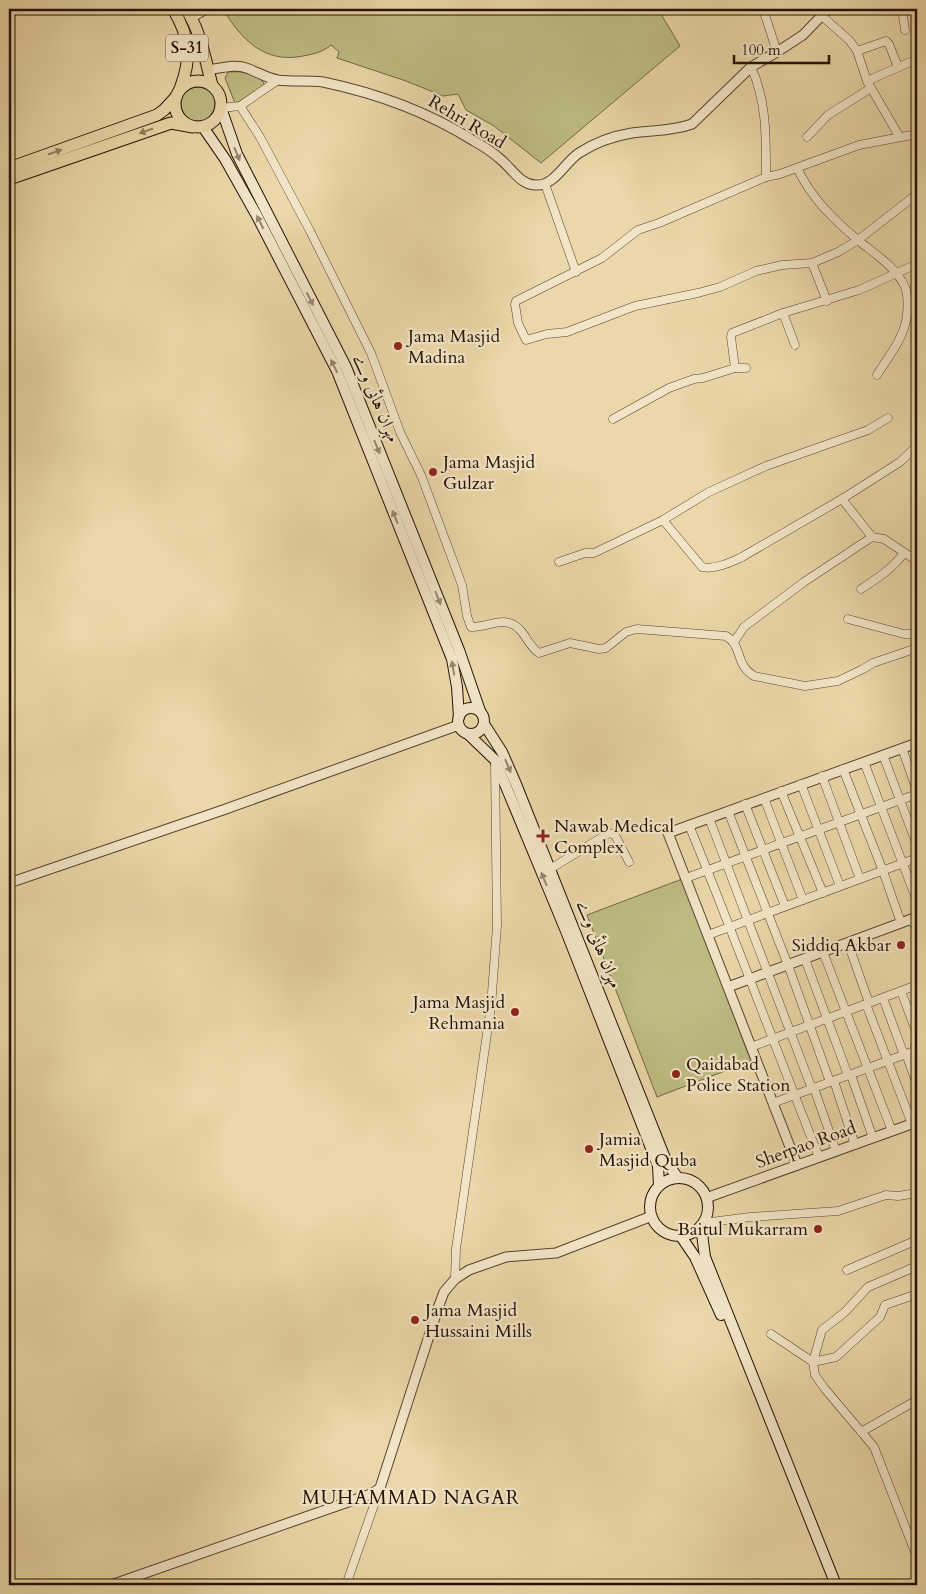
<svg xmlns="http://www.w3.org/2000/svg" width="926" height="1594" viewBox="0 0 926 1594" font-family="Cardo,Amiri,serif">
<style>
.green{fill:#bebc84;stroke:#726744}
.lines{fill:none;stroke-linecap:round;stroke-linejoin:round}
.minor-casing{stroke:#56432d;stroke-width:9}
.tertiary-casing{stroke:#56432d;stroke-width:11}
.secondary-casing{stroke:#251204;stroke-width:12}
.primary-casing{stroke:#251204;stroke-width:13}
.minor{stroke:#f2e5c7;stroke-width:8}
.tertiary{stroke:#f2e5c7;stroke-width:9}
.secondary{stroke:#f2e5c7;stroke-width:10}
.primary{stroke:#ebd7a9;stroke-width:11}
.oneway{fill:#927e5f}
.oneway2{fill:#96866f}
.poi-dot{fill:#8f2418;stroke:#f2e5c7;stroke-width:2}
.labels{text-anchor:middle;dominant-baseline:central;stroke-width:4.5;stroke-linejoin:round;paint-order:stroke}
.shield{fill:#f2e5c7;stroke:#62513e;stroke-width:1}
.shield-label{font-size:16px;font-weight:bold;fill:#251204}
.street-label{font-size:18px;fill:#251204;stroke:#f2e5c7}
.poi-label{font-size:18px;fill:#251204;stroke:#f2e5c7;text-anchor:start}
.neighbourhood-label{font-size:19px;letter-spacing:1px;fill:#251204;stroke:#f2e5c7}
</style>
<rect width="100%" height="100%" fill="#ebd7a9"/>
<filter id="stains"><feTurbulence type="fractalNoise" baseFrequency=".004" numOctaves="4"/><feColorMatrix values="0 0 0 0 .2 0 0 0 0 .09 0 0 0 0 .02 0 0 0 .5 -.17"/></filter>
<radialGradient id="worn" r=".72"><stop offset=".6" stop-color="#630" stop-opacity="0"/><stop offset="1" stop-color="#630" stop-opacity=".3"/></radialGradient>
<!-- green -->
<g class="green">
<path d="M223 9H658L680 46 541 163 494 126 466 110 458 94 443 96 406 81 337 58 339 52 331 45C323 52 314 54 303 56 264 64 241 39 223 9Z"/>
<path d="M228 72C242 71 255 72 264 83V87L244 100 235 103 225 78Z"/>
<circle cx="198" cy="104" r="17"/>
<polygon points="682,879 751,1061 657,1097 587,915"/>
</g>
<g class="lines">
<!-- minor casing -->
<g class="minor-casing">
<g id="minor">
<polyline points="902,9 905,30"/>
<polyline points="764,12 777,52"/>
<polyline points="822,16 850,41 857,51 867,81 899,136"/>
<polyline points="857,51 886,41 889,44 898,67"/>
<path d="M751 67C767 101 766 139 766 177"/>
<polyline points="867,81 917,59"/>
<path d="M240 106 260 137 310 231 371 353 400 432 421 475 462 585 467 616 471 627C489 628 506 613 521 631 527 638 531 648 539 653L570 643 599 649 606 648 626 632 637 629 726 636C743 646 735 665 754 676L805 686 838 681 863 669 873 663 917 648"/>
<polyline points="221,108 240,106 278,80"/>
<polyline points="917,134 859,145 780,174 766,177 659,223 638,230 602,258 516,301 515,304 518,323 526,340 547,334 567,332 635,306 698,293 720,287 756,271 782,265 812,263 838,252 858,240 917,194"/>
<polyline points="807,137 828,115 871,88"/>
<path d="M797 168C812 199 833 219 859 241 875 254 896 267 905 287 909 298 908 317 904 328 899 345 886 360 877 375"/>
<polyline points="545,184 576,272"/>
<polyline points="812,263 827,301"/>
<polyline points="783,313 795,345"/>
<polyline points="735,368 731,337 732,333 783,313 859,290 917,264"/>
<polyline points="613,419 669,388 694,379 703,378 735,368 746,368"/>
<polyline points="842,499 872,537 884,539 917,561"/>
<path d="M663 520 702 567C715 570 731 562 742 557L842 499 900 462 917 446"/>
<polyline points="559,562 585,553 594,553 663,520 709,492 766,466 868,430 888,418"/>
<path d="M861 589C878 578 892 569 904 553"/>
<polyline points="848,619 904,634 917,634"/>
<polyline points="734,642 744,627 804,582 872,537"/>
<polyline points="902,748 917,791"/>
<polyline points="883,755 917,845"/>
<polyline points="864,762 917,901"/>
<polyline points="843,769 883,871 901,923"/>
<polyline points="822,776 860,879"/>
<polyline points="801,784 840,886"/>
<polyline points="781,791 823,893"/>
<polyline points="764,798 803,900"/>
<polyline points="745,804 785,906"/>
<polyline points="728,811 788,965 830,1082"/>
<polyline points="709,818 812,1089"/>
<path d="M689 825C734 935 775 1047 819 1157"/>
<polyline points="550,869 609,833 615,835 629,862"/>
<polyline points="686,878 917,794"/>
<polyline points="912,919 917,933"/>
<polyline points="708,935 917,858"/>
<polyline points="848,943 869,1003"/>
<polyline points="823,952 892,1131"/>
<polyline points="805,959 848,1075"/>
<polyline points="901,991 917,1034"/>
<polyline points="883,998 904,1055"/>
<polyline points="866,1004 912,1124"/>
<polyline points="751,1047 917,985"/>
<polyline points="906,1054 917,1085"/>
<polyline points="851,1075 873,1138"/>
<polyline points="834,1081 855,1145"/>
<polyline points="814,1088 836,1151"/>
<polyline points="773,1103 917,1050"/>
<polyline points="703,1223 750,1217 838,1211 886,1195 898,1196 917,1193"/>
<polyline points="917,1266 868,1287 845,1312 822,1330 813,1362 836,1357 880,1317 885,1305 917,1294"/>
<polyline points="847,1270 917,1240"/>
<polyline points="455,1279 456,1249 491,1006 497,926 495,764"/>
<polyline points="771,1334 813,1362 815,1375 825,1389 874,1447 917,1557"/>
<polyline points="861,1432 917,1400"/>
<polyline points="346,1585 380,1488"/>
</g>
</g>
<!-- tertiary casing -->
<g class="tertiary-casing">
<g id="tertiary">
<polyline points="192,17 206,9"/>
<path d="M208 70C222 68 236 63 249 69 259 73 267 78 278 80 292 82 308 80 323 82 376 93 428 112 474 141 483 146 492 152 499 158 511 167 519 184 535 185 554 187 565 162 579 153 596 142 613 136 632 133 653 130 673 131 692 124L751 67 777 52 803 35 828 9"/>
<polyline points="9,883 223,810 459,725"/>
<polyline points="728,987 917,917"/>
<polyline points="797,1165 668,833 917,743"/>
<polyline points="706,1198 917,1122"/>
<polyline points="111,1585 371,1494 380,1488 438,1308 444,1292 455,1279 469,1270 506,1257 556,1253 652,1216"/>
</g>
</g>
<!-- secondary casing -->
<g class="secondary-casing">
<g id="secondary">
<polyline points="221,108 237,154 346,367 459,650 480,711"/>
<polyline points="203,127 225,159 257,216 337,371 452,659 457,687 459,717"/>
<circle cx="471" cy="721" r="13"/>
<polyline points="484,724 502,752 516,784 667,1163 678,1178"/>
<polyline points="468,734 495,760 566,931 658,1166 659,1185"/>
<circle cx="679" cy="1207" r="29"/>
<polyline points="701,1226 705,1257 836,1585"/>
<polyline points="680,1235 695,1257 721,1315"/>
</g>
</g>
<!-- primary casing -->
<g class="primary-casing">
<g id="primary">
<path d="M173 9C190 37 192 58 180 89"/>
<path d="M186 9C201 32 205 59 212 85"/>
<circle cx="198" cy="104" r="23"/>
<polyline points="9,168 157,115 164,110 176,97"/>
<polyline points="9,179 171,123 193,127"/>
</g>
</g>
<!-- minor -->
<use href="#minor" class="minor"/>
<!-- tertiary -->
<use href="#tertiary" class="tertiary"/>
<!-- secondary -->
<use href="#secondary" class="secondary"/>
<!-- primary -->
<use href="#primary" class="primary"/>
</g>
<!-- one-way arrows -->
<defs><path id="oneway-solid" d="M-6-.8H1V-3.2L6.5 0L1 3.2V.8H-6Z" transform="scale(1.25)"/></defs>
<g class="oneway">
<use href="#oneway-solid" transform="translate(146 131) rotate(161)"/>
<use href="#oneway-solid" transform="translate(55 152) rotate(-19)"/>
</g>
<g class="oneway2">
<use href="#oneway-solid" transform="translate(237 154) rotate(68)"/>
<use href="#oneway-solid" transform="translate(260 222) rotate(-117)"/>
<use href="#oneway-solid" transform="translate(310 299) rotate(63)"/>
<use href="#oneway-solid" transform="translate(334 366) rotate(-116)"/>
<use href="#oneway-solid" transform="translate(377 447) rotate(68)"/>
<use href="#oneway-solid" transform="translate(395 517) rotate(-112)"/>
<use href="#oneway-solid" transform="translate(438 598) rotate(68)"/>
<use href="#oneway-solid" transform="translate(453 668) rotate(-100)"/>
<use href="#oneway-solid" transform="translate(508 766) rotate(67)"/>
<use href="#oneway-solid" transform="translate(544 879) rotate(-112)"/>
</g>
<!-- markers -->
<g class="poi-dot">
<circle cx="398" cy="346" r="5"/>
<circle cx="433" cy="472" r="5"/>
<path d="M540.5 828.5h5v5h5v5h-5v5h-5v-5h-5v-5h5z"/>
<circle cx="901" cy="945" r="5"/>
<circle cx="515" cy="1012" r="5"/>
<circle cx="676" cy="1074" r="5"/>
<circle cx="589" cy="1149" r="5"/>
<circle cx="818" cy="1229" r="5"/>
<circle cx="415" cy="1320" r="5"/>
</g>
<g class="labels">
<!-- shield labels -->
<rect class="shield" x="166" y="34.5" width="42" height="27" rx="4"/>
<g class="shield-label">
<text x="187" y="48">S-31</text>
</g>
<!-- street labels -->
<g class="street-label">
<text transform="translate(467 122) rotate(31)">Rehri Road</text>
<text transform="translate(376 398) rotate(67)">مہران ہائی وے</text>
<text transform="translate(599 944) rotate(68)">مہران ہائی وے</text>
<text transform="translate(806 1145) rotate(-20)">Sherpao Road</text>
</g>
<!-- poi labels -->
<g class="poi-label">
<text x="408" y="336">Jama Masjid<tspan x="408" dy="21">Madina</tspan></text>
<text x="443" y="462">Jama Masjid<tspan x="443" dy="21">Gulzar</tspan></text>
<text x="554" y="826">Nawab Medical<tspan x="554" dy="21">Complex</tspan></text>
<text x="891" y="945" text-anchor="end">Siddiq Akbar</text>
<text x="505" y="1002" text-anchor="end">Jama Masjid<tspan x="505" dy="21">Rehmania</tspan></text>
<text x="686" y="1064">Qaidabad<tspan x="686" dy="21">Police Station</tspan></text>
<text x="599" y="1139">Jamia<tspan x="599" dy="21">Masjid Quba</tspan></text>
<text x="808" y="1229" text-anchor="end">Baitul Mukarram</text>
<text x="425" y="1310">Jama Masjid<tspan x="425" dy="21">Hussaini Mills</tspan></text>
</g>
<!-- neighbourhood labels -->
<g class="neighbourhood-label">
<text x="411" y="1498">MUHAMMAD NAGAR</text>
</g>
</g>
<!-- margin -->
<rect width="926" height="1594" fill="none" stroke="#ebd7a9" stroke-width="30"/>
<rect x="10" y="10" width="906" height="1574" fill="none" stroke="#251204" stroke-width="2.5"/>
<rect x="15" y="15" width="896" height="1564" fill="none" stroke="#251204"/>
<!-- scale -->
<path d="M734 55v8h95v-8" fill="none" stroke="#251204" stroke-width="2.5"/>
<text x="741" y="55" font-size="15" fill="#251204" stroke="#f2e5c7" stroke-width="4" paint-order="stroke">100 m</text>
<rect width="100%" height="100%" filter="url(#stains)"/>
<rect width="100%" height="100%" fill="url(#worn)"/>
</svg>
